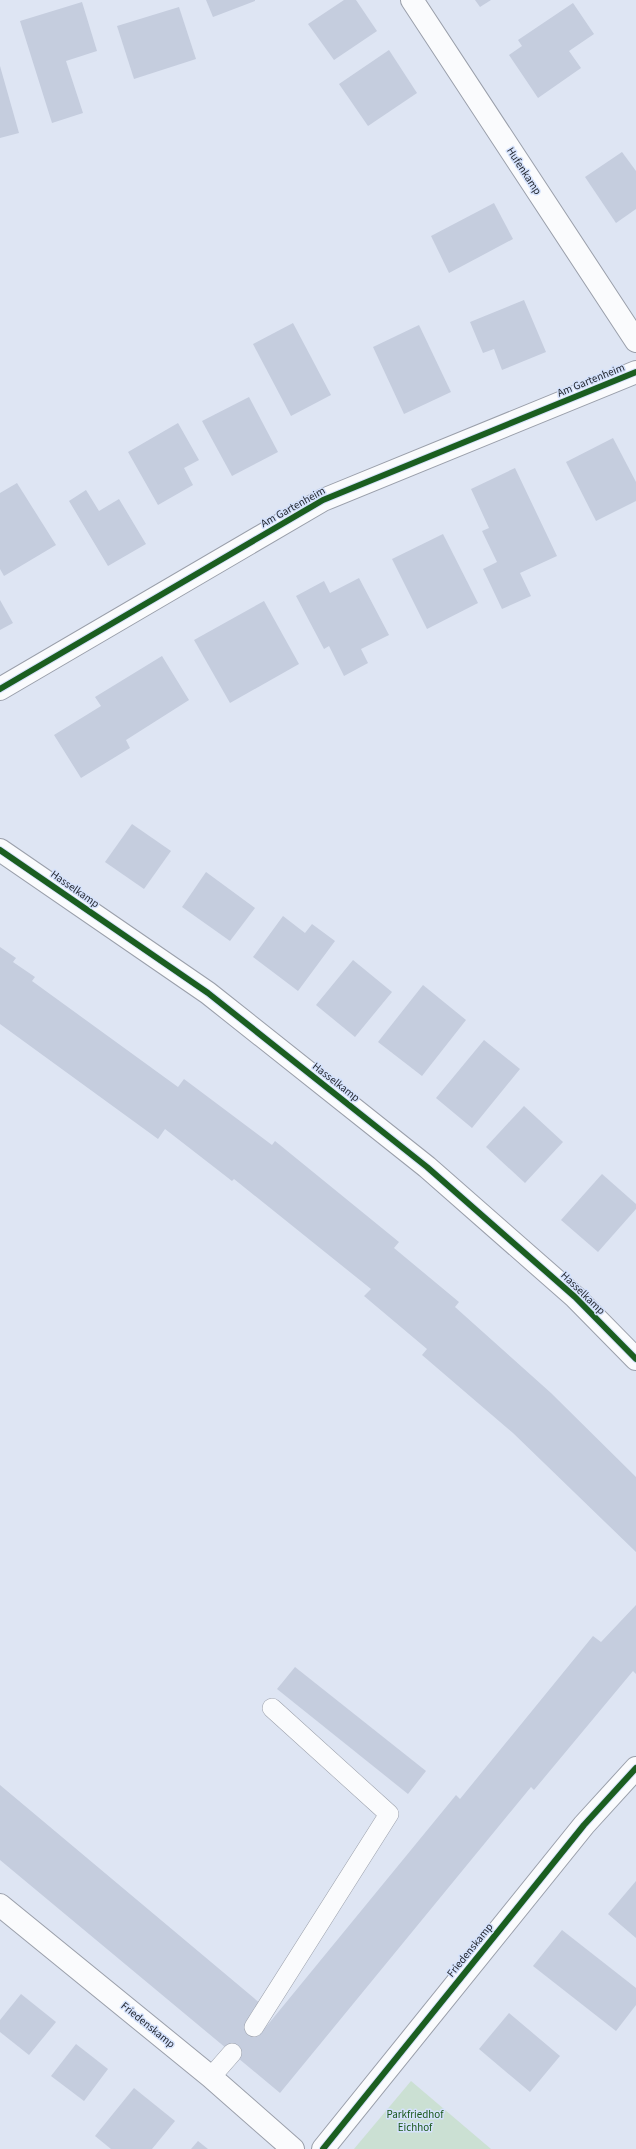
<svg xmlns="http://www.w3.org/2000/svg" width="636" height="2149" viewBox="0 0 636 2149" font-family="'Source Sans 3',sans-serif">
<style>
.green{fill:#cbe0d3}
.building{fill:#c5cdde}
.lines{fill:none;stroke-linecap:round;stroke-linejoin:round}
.lane-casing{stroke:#9a9faa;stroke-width:20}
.street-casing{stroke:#9a9faa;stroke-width:24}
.lane{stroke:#fafbfd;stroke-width:19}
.street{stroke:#fafbfd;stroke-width:22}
.cycleway-casing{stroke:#d5e2fc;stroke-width:8}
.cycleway{stroke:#1b5e20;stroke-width:6}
.labels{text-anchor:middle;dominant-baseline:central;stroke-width:3;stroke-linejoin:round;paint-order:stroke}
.street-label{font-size:11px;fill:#252a33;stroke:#d5e2fc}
.park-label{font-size:11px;fill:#19581a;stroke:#d5e2fc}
</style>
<rect width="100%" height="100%" fill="#dee5f3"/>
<!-- green -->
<polygon class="green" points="411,2081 491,2149 354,2149"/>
<!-- building -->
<g class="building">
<polygon points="206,0 255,0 255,1 213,17"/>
<polygon points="344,0 356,0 377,31 334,60 308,24"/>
<polygon points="475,0 491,0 480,7"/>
<polygon points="82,2 97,51 66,61 83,113 52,123 20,21"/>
<polygon points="573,3 594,34 569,51 581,68 538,98 509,55 522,46 518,40"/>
<polygon points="179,7 196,59 134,79 117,26"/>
<polygon points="389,50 417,93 368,126 339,84"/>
<polygon points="0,66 19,133 0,138"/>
<polygon points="622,152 636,171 636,209 616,223 585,177"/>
<polygon points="494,203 513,239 449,273 431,236"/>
<polygon points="524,300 546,352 502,370 494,349 483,353 470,322"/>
<polygon points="293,323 331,395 291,416 253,344"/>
<polygon points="419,325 451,392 404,414 373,347"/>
<polygon points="249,397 278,452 232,476 202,421"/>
<polygon points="178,423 199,460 184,468 193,485 158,505 128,452"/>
<polygon points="613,438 636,482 636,501 596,521 566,462"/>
<polygon points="515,468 557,556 520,573 531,596 502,609 483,569 497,562 482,531 489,528 471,489"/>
<polygon points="17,483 56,545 4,576 0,569 0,493"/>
<polygon points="86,490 99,511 119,499 146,544 108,566 69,501"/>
<polygon points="443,534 478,603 427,629 392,559"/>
<polygon points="359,578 389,635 361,649 368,663 344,676 329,646 324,649 296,596 324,581 330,593"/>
<polygon points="0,600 13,623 0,630"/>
<polygon points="264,601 299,664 230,703 194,640"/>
<polygon points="162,656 189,700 126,740 130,748 81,778 54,735 101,706 95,697"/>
<polygon points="132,824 171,851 144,889 105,862"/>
<polygon points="206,872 255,908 230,941 182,907"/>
<polygon points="283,916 305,933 312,924 335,941 298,991 253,957"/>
<polygon points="0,947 16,958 13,962 35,977 32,981 178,1087 184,1079 272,1145 275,1141 399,1242 394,1248 459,1302 455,1307 551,1393 636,1477 636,1552 513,1433 422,1355 427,1349 364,1296 371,1289 234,1179 232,1181 165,1129 158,1139 0,1024"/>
<polygon points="353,960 392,992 355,1037 316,1005"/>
<polygon points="423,985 466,1020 422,1076 378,1042"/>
<polygon points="484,1040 520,1069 472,1128 436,1098"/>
<polygon points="524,1106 563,1142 525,1183 486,1147"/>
<polygon points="602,1174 636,1204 636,1209 598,1252 561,1220"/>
<polygon points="636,1605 636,1674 633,1671 534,1790 531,1787 280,2093 0,1860 0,1785 261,2004 261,2033 456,1795 460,1799 593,1636 601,1642"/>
<polygon points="295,1667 426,1771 408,1794 277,1689"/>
<polygon points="636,1881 636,1938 608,1914"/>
<polygon points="562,1930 636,1988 636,2005 616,2031 533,1966"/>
<polygon points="21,1994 56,2022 29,2055 0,2032 0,2020"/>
<polygon points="509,2013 560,2056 530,2092 479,2049"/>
<polygon points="76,2044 108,2069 84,2101 51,2076"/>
<polygon points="134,2088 175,2121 152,2149 111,2149 95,2136"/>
<polygon points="198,2141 208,2149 191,2149"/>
</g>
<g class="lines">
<!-- lane casing -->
<g class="lane-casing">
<g id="lane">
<polyline points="254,2027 389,1814 272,1708"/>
<polyline points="211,2077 232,2053"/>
</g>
</g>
<!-- street casing -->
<g class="street-casing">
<g id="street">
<polyline points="412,0 636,341"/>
<polyline points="0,689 323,500 636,372"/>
<polyline points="0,850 208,993 427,1167 575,1297 636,1359"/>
<polyline points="0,1905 211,2077 293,2149"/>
<polyline points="323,2149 584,1825 636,1768"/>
</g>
</g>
<!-- lane -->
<use href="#lane" class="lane"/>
<!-- street -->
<use href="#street" class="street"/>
<!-- cycleway casing -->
<g class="cycleway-casing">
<g id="cycleway">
<polyline points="0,689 323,500 636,372"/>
<polyline points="0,850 208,993 427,1167 575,1297 636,1359"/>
<polyline points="323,2149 584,1825 636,1768"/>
</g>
</g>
<!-- cycleway -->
<use href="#cycleway" class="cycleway"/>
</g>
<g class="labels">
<!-- street labels -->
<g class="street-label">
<text transform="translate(524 171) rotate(57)">Hufenkamp</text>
<text transform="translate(591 380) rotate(-22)">Am Gartenheim</text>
<text transform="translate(293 507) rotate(-29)">Am Gartenheim</text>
<text transform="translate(75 889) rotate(35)">Hasselkamp</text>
<text transform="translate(336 1082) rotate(38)">Hasselkamp</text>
<text transform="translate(583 1293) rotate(44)">Hasselkamp</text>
<text transform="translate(470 1950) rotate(-51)">Friedenskamp</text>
<text transform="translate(148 2025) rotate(39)">Friedenskamp</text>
</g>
<!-- park labels -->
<g class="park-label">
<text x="415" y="2114">Parkfriedhof<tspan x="415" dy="13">Eichhof</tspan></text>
</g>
</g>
</svg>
